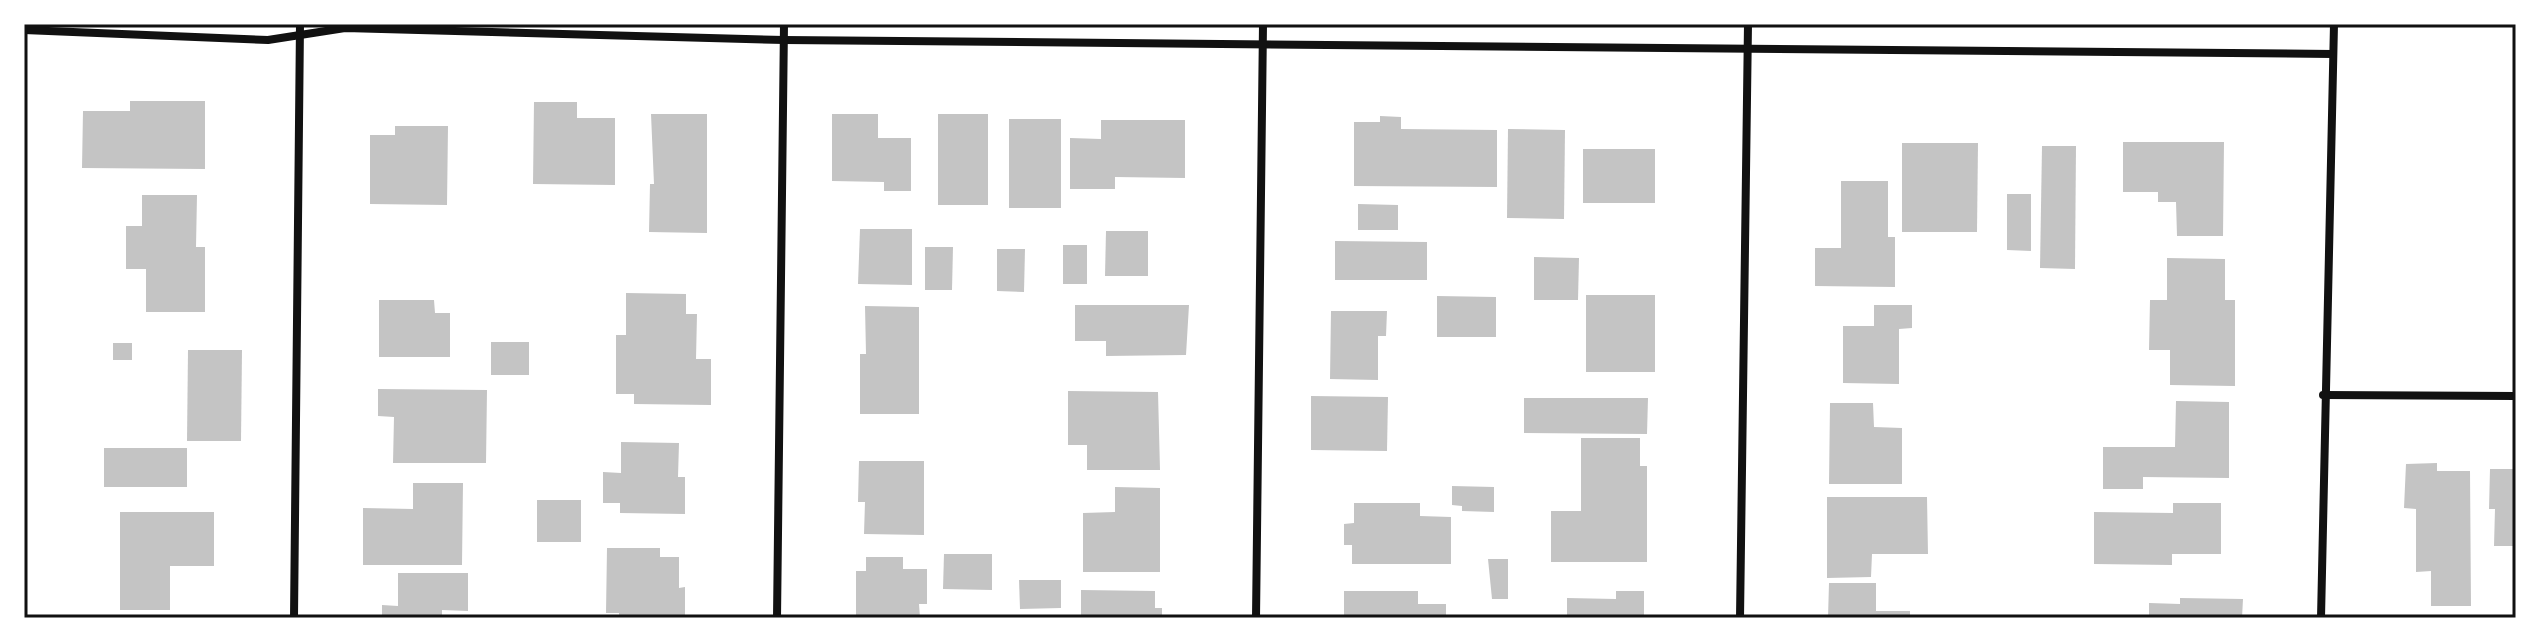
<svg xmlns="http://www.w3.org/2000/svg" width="2540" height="642" viewBox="0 0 2540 642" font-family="Manrope,sans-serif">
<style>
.building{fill:#c4c4c4}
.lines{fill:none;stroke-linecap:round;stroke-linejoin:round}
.minor{stroke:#111;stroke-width:8}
.neatline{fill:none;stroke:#111;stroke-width:3}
</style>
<rect width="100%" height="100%" fill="#fff"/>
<!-- building -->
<g class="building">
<polygon points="130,101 205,101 205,169 82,168 83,111 130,111"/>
<polygon points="534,102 577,102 577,118 615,118 615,185 533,184"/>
<polygon points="651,114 707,114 707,233 649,232 650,184 654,184"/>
<polygon points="832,114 878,114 878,138 911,138 911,191 884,191 884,182 832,181"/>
<rect x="938" y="114" width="50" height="91"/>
<polygon points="1380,116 1401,117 1401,129 1497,130 1497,187 1354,186 1354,122 1380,122"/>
<rect x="1009" y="119" width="52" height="89"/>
<polygon points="1101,120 1185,120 1185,178 1115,177 1115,189 1070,189 1070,138 1101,139"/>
<polygon points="395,126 448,126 447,205 370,204 370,135 395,135"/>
<polygon points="1508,129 1565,130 1564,219 1507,218"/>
<polygon points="2123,142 2224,142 2223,236 2177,236 2176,202 2158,202 2158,192 2123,192"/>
<polygon points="1902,143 1978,143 1977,232 1902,232"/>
<polygon points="2042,146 2076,146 2075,269 2040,268"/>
<rect x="1583" y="149" width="72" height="54"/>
<polygon points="1841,181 1888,181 1888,237 1895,237 1895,287 1815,286 1815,248 1841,248"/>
<polygon points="2007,194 2031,194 2031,251 2007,250"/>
<polygon points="142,195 197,195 196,247 205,247 205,312 146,312 146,269 126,269 126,226 142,226"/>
<polygon points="1358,204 1398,205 1398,230 1358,230"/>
<polygon points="860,229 912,229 912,285 858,284"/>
<polygon points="1106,231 1148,231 1148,276 1105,276"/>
<polygon points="1335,241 1427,242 1427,280 1335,280"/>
<rect x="1063" y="245" width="24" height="39"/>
<polygon points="925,247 953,247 952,290 925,290"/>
<polygon points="997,249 1025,249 1024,292 997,291"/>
<polygon points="1534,257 1579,258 1578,300 1534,300"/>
<polygon points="2167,258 2225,259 2225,300 2235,300 2235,386 2170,385 2170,350 2149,350 2150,300 2167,300"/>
<polygon points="626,293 686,294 686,314 697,314 696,359 711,359 711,405 634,404 634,394 616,394 616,335 626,335"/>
<rect x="1586" y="295" width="69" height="77"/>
<polygon points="1437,296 1496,297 1496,337 1437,337"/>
<polygon points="379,300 434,300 435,313 450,313 450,357 379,357"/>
<polygon points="1075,305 1189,305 1186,355 1106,356 1106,341 1075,341"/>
<polygon points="1874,305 1912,305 1912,328 1899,329 1899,384 1843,383 1843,326 1874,326"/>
<polygon points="865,306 919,307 919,414 860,414 860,354 866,354"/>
<polygon points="1331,311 1387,311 1386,336 1378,336 1378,380 1330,379"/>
<rect x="491" y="342" width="38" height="33"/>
<rect x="113" y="343" width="19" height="17"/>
<polygon points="188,350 242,350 241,441 187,441"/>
<polygon points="378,389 487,390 486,463 393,463 394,417 378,416"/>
<polygon points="1068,391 1158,392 1160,470 1087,470 1087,445 1068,445"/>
<polygon points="1311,396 1388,397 1387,451 1311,450"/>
<polygon points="1524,398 1648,398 1647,434 1524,433"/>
<polygon points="2176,401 2229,402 2229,478 2143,477 2143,489 2103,489 2103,447 2175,447"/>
<polygon points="1830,403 1873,403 1874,427 1902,428 1902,484 1829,484"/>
<polygon points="1581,438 1640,438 1640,466 1647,466 1647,562 1551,562 1551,511 1581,511"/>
<polygon points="621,442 679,443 678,477 685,477 685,514 620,513 620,503 603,503 603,472 621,473"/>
<rect x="104" y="448" width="83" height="39"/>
<polygon points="859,461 924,461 924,535 864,534 865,502 858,502"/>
<polygon points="2437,463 2437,471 2470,471 2471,606 2431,606 2431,571 2416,572 2416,509 2404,508 2406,464"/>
<polygon points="2490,469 2516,469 2516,546 2494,546 2495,509 2489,509"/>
<polygon points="413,483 463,483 462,565 363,565 363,508 413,509"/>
<polygon points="1452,486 1494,487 1494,512 1462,511 1462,506 1452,505"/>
<polygon points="1115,487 1160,488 1160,572 1083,572 1083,513 1115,512"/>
<polygon points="1827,497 1927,497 1928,554 1872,554 1871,577 1827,578"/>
<rect x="537" y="500" width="44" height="42"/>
<polygon points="1354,503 1420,503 1420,516 1451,517 1451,564 1352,564 1352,545 1344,545 1344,524 1354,523"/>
<polygon points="2173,503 2221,503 2221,554 2172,554 2172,565 2094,564 2094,512 2173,513"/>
<polygon points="120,512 214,512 214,566 170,566 170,610 120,610"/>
<polygon points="607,548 660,548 660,557 679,557 679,588 685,587 685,618 619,618 619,613 606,613"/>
<polygon points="944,554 992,554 992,590 943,589"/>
<polygon points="866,557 903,557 903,569 927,569 927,604 919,604 920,618 856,618 856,571 866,571"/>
<polygon points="1488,559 1508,559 1508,599 1492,599"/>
<polygon points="398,573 468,573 468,611 442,610 442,618 382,618 382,605 398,606"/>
<polygon points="1019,580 1061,580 1061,608 1020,609"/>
<polygon points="1829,583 1876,583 1876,611 1910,611 1910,618 1828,618"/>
<polygon points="1081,590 1155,591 1155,608 1162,608 1162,618 1081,618"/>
<polygon points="1344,591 1418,591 1418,604 1446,604 1446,618 1344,618"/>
<polygon points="1616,591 1644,591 1644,618 1567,618 1567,598 1616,599"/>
<polygon points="2180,598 2243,599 2242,618 2149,618 2149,603 2180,604"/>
</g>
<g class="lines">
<!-- minor -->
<g class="minor">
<polyline points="24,30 268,40 345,28 784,40 2333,54"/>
<polyline points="2323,395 2516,396"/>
<polyline points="294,618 300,24"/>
<polyline points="777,618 784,24"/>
<polyline points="1256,618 1263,24"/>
<polyline points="1740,618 1748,24"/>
<polyline points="2321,618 2334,24"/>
</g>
</g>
<!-- border -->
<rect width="2540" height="642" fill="none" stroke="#ffffff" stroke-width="52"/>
<rect x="26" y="26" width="2488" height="590" class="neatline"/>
</svg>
